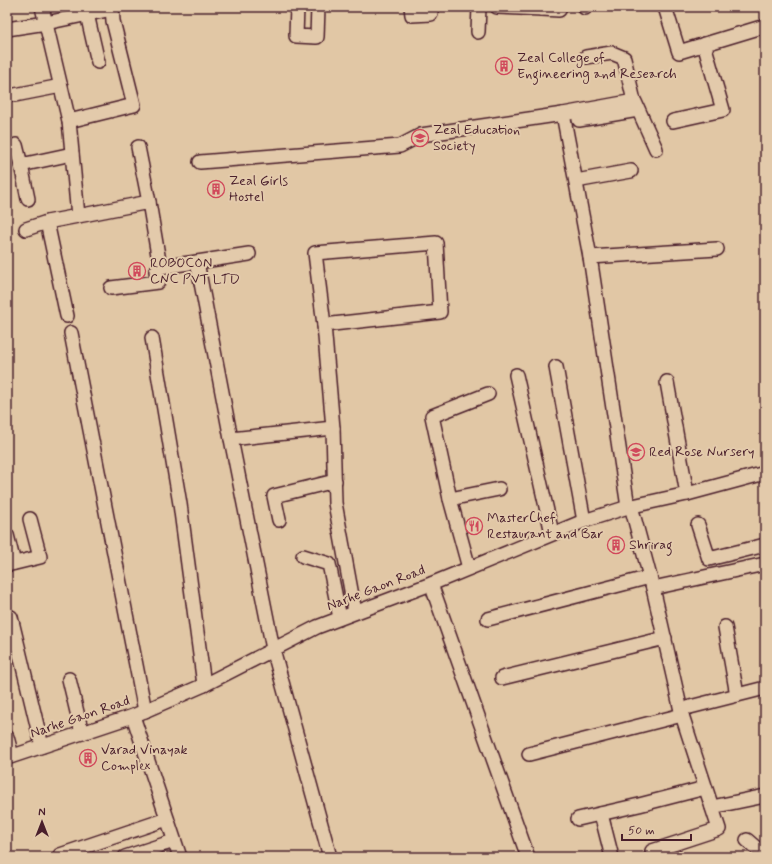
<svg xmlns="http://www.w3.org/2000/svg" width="772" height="864" viewBox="0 0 772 864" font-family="Mynerve,sans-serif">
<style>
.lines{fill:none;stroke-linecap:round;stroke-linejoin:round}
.minor-casing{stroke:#4a1f2b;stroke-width:16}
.minor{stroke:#e3caab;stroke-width:13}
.labels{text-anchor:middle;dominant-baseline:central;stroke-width:4;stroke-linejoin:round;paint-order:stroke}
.poi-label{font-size:14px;fill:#4a1f2b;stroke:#e3caab;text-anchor:start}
.street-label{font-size:14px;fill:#4a1f2b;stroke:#e3caab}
</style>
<rect width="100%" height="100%" fill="#e1c7a5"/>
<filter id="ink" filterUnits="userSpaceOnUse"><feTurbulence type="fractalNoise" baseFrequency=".025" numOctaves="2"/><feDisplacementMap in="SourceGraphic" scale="8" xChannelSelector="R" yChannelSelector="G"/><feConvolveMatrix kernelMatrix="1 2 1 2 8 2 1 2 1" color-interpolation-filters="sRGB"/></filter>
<g filter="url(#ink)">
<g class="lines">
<!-- minor casing -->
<g class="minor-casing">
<g id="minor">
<polyline points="42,7 69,121 78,216 149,202 160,267"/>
<polyline points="297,7 296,36 316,37 317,37 318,7"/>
<polyline points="411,7 412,15 431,14 431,7"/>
<polyline points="497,7 542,9"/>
<polyline points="542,7 542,9 559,10"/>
<polyline points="584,7 585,8"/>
<polyline points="665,7 679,52 765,26"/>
<polyline points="87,14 98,62"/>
<polyline points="7,29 46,23 112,9"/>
<polyline points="478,32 479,7"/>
<polyline points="15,95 61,86"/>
<polyline points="635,102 656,149"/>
<polyline points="563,114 634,101 624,58 612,53 586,57"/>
<polyline points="579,120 638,110"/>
<polyline points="69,121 134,105 113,21 112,7"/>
<polyline points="673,121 723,110 704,44"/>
<polyline points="16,145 21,165 72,154"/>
<polyline points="138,147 149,202"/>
<polyline points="200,162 400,146 421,135 563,114 590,257 628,507"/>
<polyline points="21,165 28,199"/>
<polyline points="576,181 631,171"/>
<polyline points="47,222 67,316"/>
<polyline points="26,229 47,222 78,216"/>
<polygon points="436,243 440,312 324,325 315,253"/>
<polyline points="590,257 717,249"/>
<polyline points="197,262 249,254"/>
<polyline points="111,288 158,282 156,271 160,267 197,262 231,439 273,649 330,857"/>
<polyline points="324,325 333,428 335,503 355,612"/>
<polyline points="71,333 145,711"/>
<polyline points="152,338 180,504 204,685"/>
<polyline points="556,367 584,521"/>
<polyline points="516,375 552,533"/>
<polyline points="667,382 687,494"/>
<polyline points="231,439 333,428"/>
<polyline points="450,499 499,489"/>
<polyline points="631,506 653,588 682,715 719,829 652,851"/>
<polyline points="279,520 274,496 335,481"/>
<polyline points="698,525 709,559 765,545"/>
<polyline points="7,535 14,563"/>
<polyline points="303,556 329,564 340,618"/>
<polyline points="7,565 40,557 30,519"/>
<polyline points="469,568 450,499 432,416 488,394"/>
<polyline points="431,584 528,857"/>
<polyline points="653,588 765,564"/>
<polyline points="11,617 42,746"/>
<polyline points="488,619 650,577"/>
<polyline points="725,627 737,695"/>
<polyline points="502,678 665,638"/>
<polyline points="69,679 82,733"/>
<polyline points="690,707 765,688"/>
<polyline points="133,716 180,857"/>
<polyline points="7,737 12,756"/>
<polyline points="529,754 682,715"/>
<polyline points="7,758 133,716 204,685 317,627 431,584 584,521 628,507 687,494 765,473"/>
<polyline points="712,807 765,796"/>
<polyline points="601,814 612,857 611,857"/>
<polyline points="578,819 639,805 705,788"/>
<polyline points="747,840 762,853 764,857"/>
<polyline points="60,855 167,819"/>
<polyline points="125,857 174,841"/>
</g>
</g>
<!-- minor -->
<use href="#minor" class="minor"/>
</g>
</g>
<!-- icons -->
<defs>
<g id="building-ring" transform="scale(0.9)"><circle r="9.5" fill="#e3caab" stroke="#d1495b" stroke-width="1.5"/><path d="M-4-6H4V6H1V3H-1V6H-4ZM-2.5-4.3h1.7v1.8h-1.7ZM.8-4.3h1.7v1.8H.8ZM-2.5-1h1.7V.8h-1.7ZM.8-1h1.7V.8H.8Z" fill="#d1495b"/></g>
<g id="university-ring" transform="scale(0.9)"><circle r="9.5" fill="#e3caab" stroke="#d1495b" stroke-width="1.5"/><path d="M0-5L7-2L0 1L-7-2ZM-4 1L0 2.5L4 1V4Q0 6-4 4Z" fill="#d1495b"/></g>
<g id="school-ring" transform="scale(0.9)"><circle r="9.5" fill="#e3caab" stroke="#d1495b" stroke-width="1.5"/><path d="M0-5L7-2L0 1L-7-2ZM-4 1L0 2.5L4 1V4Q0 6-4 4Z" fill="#d1495b"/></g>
<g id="restaurant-ring" transform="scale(0.9)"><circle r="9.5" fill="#e3caab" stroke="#d1495b" stroke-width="1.5"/><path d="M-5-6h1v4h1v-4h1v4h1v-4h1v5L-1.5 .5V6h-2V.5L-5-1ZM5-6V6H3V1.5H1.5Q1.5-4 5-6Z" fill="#d1495b"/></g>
</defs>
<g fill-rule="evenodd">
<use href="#building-ring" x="504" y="66"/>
<use href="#university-ring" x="420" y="138"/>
<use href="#building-ring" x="216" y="189"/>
<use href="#building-ring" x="137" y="271"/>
<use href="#school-ring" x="636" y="452"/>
<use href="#restaurant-ring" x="474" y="526"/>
<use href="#building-ring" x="616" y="545"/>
<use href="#building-ring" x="88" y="758"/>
</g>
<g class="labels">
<!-- poi labels -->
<g class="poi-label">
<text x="517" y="58">Zeal College of<tspan x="517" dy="16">Engineering and Research</tspan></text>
<text x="433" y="130">Zeal Education<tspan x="433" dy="16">Society</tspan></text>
<text x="229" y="181">Zeal Girls<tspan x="229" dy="16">Hostel</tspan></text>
<text x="150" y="263">ROBOCON<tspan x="150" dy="16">CNC PVT LTD</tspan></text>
<text x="649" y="452">Red Rose Nursery</text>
<text x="487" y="518">MasterChef<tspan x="487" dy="16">Restaurant and Bar</tspan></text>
<text x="629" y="545">Shrirag</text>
<text x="101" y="750">Varad Vinayak<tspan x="101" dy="16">Complex</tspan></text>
</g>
<!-- street labels -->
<g class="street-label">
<text transform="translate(376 588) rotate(-21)">Narhe Gaon Road</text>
<text transform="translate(80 717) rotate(-19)">Narhe Gaon Road</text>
</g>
</g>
<!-- margin -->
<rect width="772" height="864" fill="none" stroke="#e3caab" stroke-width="24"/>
<rect x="12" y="12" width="748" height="840" fill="none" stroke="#4a1f2b" stroke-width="1.5" filter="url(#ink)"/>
<!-- north arrow -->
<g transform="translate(42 822)" stroke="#e3caab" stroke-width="3" paint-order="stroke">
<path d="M0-3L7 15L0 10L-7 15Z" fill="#4a1f2b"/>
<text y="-6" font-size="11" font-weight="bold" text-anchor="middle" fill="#4a1f2b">N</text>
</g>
<!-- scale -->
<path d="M622 834v6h69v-6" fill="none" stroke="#4a1f2b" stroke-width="2"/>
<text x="628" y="834" font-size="12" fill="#4a1f2b" stroke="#e3caab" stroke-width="3" paint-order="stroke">50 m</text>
</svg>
